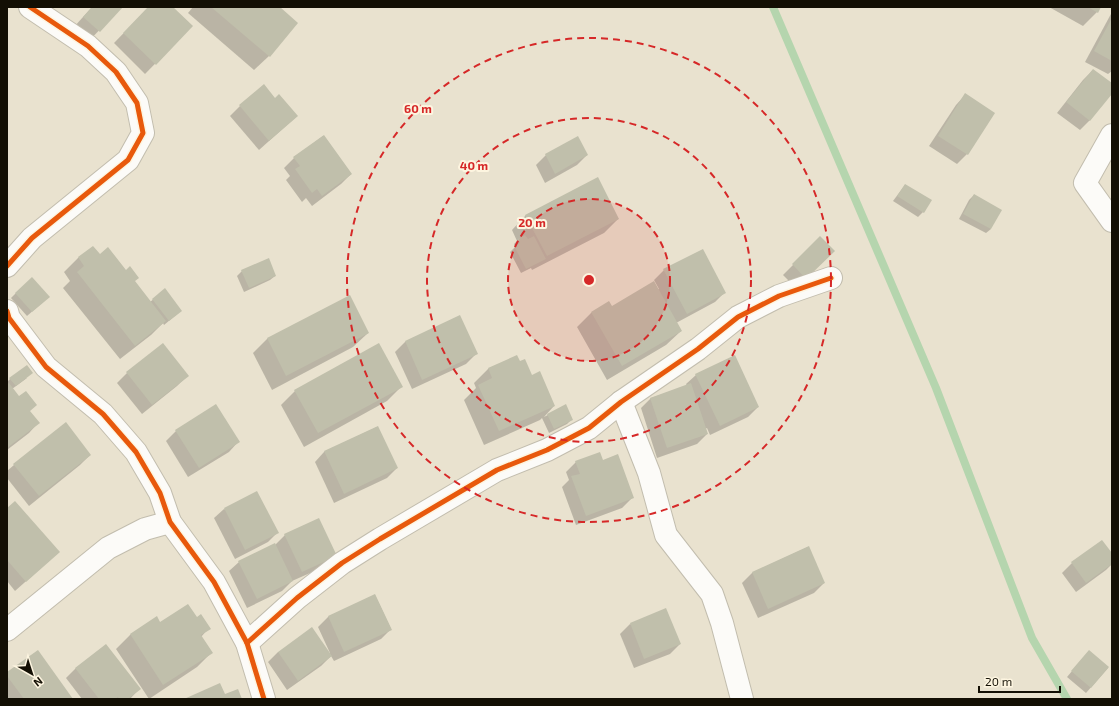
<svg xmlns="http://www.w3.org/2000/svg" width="1119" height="706" viewBox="0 0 1119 706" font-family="'Exo 2',sans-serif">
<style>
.shadow{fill:#0003}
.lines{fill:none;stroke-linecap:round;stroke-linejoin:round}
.stream{stroke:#b5d5ae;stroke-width:8}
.building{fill:#c0bfab}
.minor-casing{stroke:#c2bdae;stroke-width:24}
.minor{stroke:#fcfbf8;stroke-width:22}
.cycleway-casing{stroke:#fdf5e0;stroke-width:8}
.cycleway{stroke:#e8590c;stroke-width:5}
.ring{fill:none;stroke:#d62828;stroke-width:2;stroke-dasharray:7 5}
.centre{fill:#d62828;stroke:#fdf5e0;stroke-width:2}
.ring-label{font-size:12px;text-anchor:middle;font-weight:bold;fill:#d62828;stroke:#fdf5e0;stroke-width:4;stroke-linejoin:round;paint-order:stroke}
</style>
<rect width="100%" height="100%" fill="#e9e2cf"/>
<!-- shadow -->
<g class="shadow">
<polygon points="92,7 121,7 89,41 74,27"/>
<polygon points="149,7 172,7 192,26 145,74 114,43"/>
<polygon points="193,7 278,7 269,56 254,70 188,13"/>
<polygon points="1049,7 1100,7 1097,12 1083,26"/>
<polygon points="1112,12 1112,71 1108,74 1085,62"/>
<polygon points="1093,70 1112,85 1112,92 1090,120 1080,130 1057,113 1083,80"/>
<polygon points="965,95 967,154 957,164 929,146 956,105"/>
<polygon points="240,106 297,116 259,150 230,116"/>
<polygon points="323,136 351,174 341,184 312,206 306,198 302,202 286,180 290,176 284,168 294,158"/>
<polygon points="546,155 587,155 577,165 545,183 536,165"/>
<polygon points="905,185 923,212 918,217 893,201"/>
<polygon points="974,195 991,229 986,233 959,219 969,200"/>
<polygon points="526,215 618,219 604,233 532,270 531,268 521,273 510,252 515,247 514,244 517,241 512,230"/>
<polygon points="820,238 833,251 796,288 783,275"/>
<polygon points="93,247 100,255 126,271 150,302 165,290 176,315 164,325 163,323 151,335 120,359 63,288 70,281 64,272 78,258"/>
<polygon points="664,270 725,292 715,302 676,323 681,331 666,345 607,380 577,327 591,313 609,303 611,307 659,289 654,280"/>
<polygon points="242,271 275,276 270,280 244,292 237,276"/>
<polygon points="16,293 43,302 27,316 11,298"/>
<polygon points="349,297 368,333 353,347 272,390 253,353 267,339"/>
<polygon points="459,317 476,354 466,364 412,389 395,352 405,342"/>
<polygon points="519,362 532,376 554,406 544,417 565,406 572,419 567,424 549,433 542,418 540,420 484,445 464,400 476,388 474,383 488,369"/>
<polygon points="127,373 187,376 177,386 142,414 117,383"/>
<polygon points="696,375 758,407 748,417 710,435 707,428 705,429 707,434 697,444 657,458 641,408 651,398 687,386 686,384"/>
<polygon points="27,378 12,389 38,423 29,433 7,450 7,382 10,379"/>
<polygon points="402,386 387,401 304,447 281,405 295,391"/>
<polygon points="215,406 238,442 229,452 188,477 166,441 176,431"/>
<polygon points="377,427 397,468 387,478 334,503 315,462 324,452"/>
<polygon points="90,455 80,465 29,506 7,478 7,471 14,465"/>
<polygon points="603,461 632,498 622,508 576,525 562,487 569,480 566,472 576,462"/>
<polygon points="7,509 59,552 15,591 7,581"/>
<polygon points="224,509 278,532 268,542 235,559 214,518"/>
<polygon points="285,535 336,556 326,566 292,581 282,591 247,608 229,571 239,562 275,545"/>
<polygon points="808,547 824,583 814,593 758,618 742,583 752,573"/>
<polygon points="1112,555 1112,564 1106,570 1076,592 1062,573 1072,563"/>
<polygon points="375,595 391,629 381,639 334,661 331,656 321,666 287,690 268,662 278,652 330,653 318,627 328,617"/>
<polygon points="157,618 160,623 196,618 209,628 201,637 211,653 197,667 149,699 116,649 130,635"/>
<polygon points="630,624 680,644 670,654 634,668 620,634"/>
<polygon points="1084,657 1108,668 1086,693 1067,677"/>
<polygon points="76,668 139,689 130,699 82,699 66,678"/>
<polygon points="7,674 72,699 7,699"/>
</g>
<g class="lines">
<!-- stream -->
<polyline class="stream" points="773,7 936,388 1032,638 1067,699"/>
</g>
<!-- building -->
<g class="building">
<polygon points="92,7 123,7 100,32 83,17"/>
<polygon points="148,7 173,7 193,26 156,65 123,33"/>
<polygon points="211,7 280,7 298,23 270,57"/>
<polygon points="1088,7 1101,7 1098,13"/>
<polygon points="1112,18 1112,61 1094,51"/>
<polygon points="1093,69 1112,83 1112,94 1090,121 1066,102"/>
<polygon points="264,84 275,98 279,94 298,116 269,141 239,105"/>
<polygon points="965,93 995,113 968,155 938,136"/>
<polygon points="324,135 352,174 322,196 317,189 312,193 295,169 300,166 293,157"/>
<polygon points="578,136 588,155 555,174 545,154"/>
<polygon points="598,177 619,219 547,256 525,215"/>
<polygon points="905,184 932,200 924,213 897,196"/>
<polygon points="974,194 1002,210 991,229 963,214"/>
<polygon points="525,235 528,239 534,236 546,259 526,269 514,246 520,243 518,239"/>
<polygon points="820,236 835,251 806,279 792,264"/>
<polygon points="93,246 100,254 108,247 126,270 130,266 139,278 135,281 166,321 135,346 77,272 84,266 78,257"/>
<polygon points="703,249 726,293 687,314 663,269"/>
<polygon points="269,258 276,276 249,288 241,270"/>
<polygon points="32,277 50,297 32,312 15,293"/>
<polygon points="654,281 682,331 622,366 591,312 609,301 612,306"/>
<polygon points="165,288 182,311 169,321 152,299"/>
<polygon points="350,295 369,333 286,376 267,338"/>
<polygon points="460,315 478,354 422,380 405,341"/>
<polygon points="163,343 189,376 152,405 126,372"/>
<polygon points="379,343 403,387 318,433 294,390"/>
<polygon points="517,355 520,361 525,359 532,375 540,371 555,406 499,431 478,385 492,378 488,368"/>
<polygon points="735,355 759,407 720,426 695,374"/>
<polygon points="27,365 33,373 16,386 9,378"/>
<polygon points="9,383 19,396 26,391 37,405 30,411 40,423 7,448 7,384"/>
<polygon points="691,383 708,434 667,448 650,398"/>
<polygon points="216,404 240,442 199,468 175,430"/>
<polygon points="566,404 573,420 554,429 547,414"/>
<polygon points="66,422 91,455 39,496 13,464"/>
<polygon points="378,426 398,468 344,494 324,451"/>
<polygon points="600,452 603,460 618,454 634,498 586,516 571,476 580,474 575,461"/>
<polygon points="257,491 279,533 245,550 224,508"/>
<polygon points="15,501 60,552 26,582 7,560 7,508"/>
<polygon points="319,518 337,556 302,572 284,534"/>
<polygon points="1102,540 1112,553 1112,564 1086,583 1071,562"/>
<polygon points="275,543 293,581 257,599 238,561"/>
<polygon points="809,546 825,583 768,609 752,572"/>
<polygon points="375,594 392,630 344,652 328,616"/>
<polygon points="188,604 197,617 201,614 211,629 201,635 213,653 163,685 130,634 157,616 160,622"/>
<polygon points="666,608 681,644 644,659 630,623"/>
<polygon points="312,627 332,656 298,681 278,652"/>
<polygon points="106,644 141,689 128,699 119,699 118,697 115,699 99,699 75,668"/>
<polygon points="38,650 73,699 24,699 7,676 7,672"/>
<polygon points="1089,650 1109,667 1091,688 1071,671"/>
<polygon points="220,683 225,694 238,689 242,699 184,699"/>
</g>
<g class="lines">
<!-- minor casing -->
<g class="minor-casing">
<g id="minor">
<polyline points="1112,135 1085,183 1112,221"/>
<polyline points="7,266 32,238 128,160 143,133 137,103 116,72 88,46 30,7"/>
<polyline points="7,311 9,318 46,367 103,414 136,452 160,493 170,522 214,582 247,643 264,699"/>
<polyline points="621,402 649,473 666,535 712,594 722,623 742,699"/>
<polyline points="7,630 108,548 145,529 170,522"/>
<polyline points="247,643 297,598 342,563 380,539 497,470 547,450 589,428 621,402 698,349 738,317 779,296 831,278"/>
</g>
</g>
<!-- minor -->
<use href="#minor" class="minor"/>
<!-- cycleway casing -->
<g class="cycleway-casing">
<g id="cycleway">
<polyline points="7,266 32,238 128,160 143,133 137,103 116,72 88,46 30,7"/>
<polyline points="7,311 9,318 46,367 103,414 136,452 160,493 170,522 214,582 247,643 264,699"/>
<polyline points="247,643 297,598 342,563 380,539 497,470 547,450 589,428 621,402 698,349 738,317 779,296 831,278"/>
</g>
</g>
<!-- cycleway -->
<use href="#cycleway" class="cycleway"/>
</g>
<!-- distance rings -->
<circle cx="589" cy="280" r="81" fill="#d62828" fill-opacity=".12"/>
<g class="ring">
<circle cx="589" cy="280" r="81"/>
<circle cx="589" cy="280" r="162"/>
<circle cx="589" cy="280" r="242"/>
</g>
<circle cx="589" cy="280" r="6" class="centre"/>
<g class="ring-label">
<text x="418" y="113">60 m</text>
<text x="474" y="170">40 m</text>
<text x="532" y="227">20 m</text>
</g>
<!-- border -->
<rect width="1119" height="706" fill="none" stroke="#130f04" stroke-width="16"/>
<!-- north arrow -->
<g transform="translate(32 674) rotate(141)" stroke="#fdf5e0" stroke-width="3" paint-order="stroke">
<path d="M0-3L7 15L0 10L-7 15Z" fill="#130f04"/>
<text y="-6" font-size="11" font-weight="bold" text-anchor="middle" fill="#130f04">N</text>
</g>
<!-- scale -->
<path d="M979 686v6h81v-6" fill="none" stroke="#130f04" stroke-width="2"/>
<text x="985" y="686" font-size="12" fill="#130f04" stroke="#fdf5e0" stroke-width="3" paint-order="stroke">20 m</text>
</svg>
